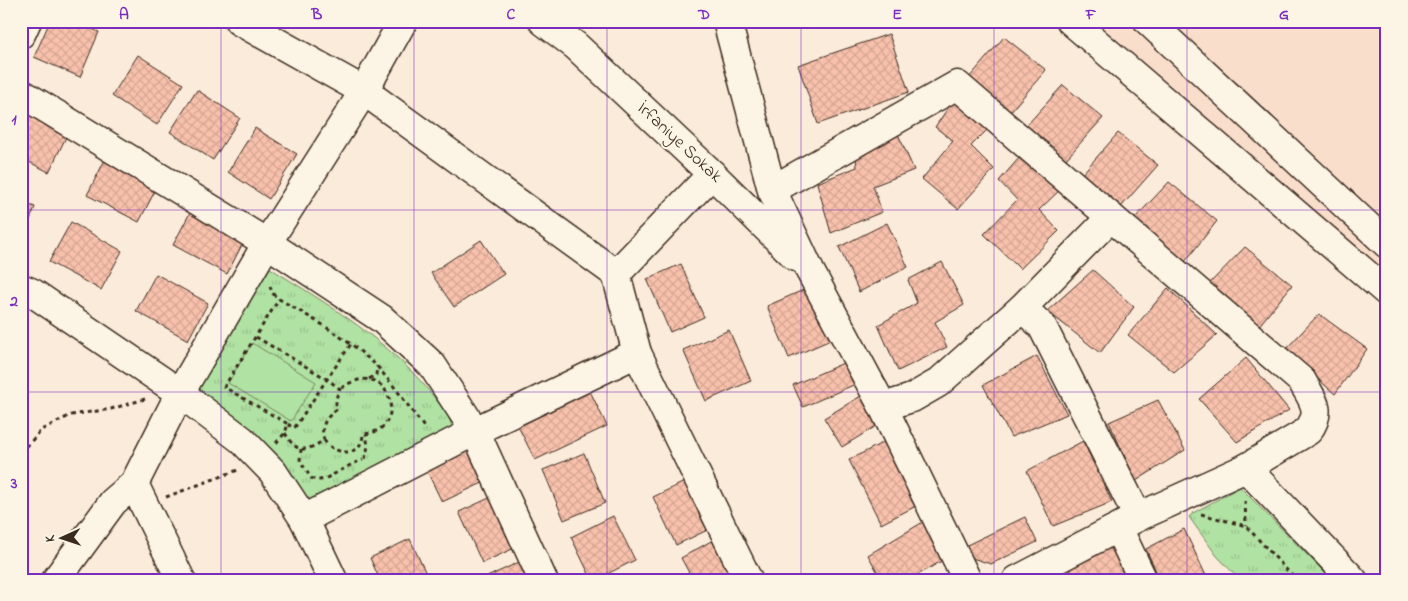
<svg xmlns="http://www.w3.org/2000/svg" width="1408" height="601" viewBox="0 0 1408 601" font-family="'Indie Flower',sans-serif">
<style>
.built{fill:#fadecc}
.grass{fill:url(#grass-tufts);stroke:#768660}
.garden{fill:#b0e2a3;stroke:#768660}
.building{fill:url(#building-cross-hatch);stroke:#3b2a1e}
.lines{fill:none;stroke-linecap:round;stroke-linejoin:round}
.minor-casing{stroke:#3b2a1e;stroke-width:31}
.path{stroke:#3b2a1e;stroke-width:3;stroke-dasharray:4 4;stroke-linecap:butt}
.minor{stroke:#fcf5e5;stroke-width:28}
.grid{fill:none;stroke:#7b2cbf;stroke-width:1;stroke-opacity:0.55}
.labels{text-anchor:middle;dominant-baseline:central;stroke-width:4;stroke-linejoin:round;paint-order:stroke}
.street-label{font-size:18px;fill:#3b2a1e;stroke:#fcf5e5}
.neatline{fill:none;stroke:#7b2cbf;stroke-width:2}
.grid-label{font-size:16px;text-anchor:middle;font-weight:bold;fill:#7b2cbf}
</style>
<defs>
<pattern id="grass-tufts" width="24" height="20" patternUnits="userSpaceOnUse" patternTransform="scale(1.25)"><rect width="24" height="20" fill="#b0e2a3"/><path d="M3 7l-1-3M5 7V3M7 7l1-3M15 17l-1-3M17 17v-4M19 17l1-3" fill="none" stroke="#98c28c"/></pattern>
<pattern id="building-cross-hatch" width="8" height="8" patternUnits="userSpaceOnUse" patternTransform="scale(1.25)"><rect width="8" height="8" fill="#f8c1ac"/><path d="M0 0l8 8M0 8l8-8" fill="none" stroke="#d6a694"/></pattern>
</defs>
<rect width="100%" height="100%" fill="#fbebda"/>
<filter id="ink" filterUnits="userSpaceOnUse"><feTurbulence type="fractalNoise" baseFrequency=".02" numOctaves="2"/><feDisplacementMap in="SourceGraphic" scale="10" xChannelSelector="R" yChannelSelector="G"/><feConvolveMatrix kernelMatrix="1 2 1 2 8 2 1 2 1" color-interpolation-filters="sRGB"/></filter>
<g filter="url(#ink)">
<!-- built -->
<polygon class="built" points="1054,21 1387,21 1387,311 1177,133"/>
<!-- grass -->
<g class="grass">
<path d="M270 268C329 305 390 341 434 397 441 406 451 417 452 429L311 505 300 486 285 467 196 392Z"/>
<polygon points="1240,487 1332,580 1240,580 1217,556 1189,517 1193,513"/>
</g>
<!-- garden -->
<polygon class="garden" points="252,343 316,382 291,421 228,383"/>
<!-- building -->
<g class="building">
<polygon points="50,21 73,21 99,32 80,77 34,57"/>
<polygon points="889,34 909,92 818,124 798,65"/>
<polygon points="1004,37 1046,70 1010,112 969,78"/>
<polygon points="138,55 183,84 157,125 112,96"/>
<polygon points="1063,85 1103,118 1066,159 1026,126"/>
<polygon points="197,90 240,118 213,160 170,132"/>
<polygon points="959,92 995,122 971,146 994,169 958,209 922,179 953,141 935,127"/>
<polygon points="21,107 69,131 49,172 21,158"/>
<polygon points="894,125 914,170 873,186 882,212 831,233 817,183 857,167 855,149"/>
<polygon points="255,128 297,154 269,199 228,172"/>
<polygon points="1118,133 1158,165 1121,207 1082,174"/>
<polygon points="1026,150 1067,183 1039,210 1059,231 1020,269 984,234 1017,200 999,181"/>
<polygon points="107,156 159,183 139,222 87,195"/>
<polygon points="1169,182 1217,221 1184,263 1134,219"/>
<polygon points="21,202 35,207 21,243"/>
<polygon points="193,207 247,235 227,274 173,245"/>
<polygon points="71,222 122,251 101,290 49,262"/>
<polygon points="887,223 908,267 859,292 839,247"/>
<polygon points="481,240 504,274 454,307 431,273"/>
<polygon points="1245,247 1292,285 1258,327 1208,285"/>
<polygon points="942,262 964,305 935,322 947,347 898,371 878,325 917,303 908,280"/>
<polygon points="681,264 704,317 670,332 647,279"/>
<polygon points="1093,270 1134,307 1100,353 1047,311"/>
<polygon points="156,274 208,303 188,340 136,311"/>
<polygon points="810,287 833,339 789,358 767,306"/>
<polygon points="1168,288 1217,335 1174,372 1128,335"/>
<polygon points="1319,314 1367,349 1335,394 1285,350"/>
<polygon points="729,330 751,381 706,401 683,350"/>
<polygon points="1037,356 1067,414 1011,437 983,385"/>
<polygon points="1246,358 1289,410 1237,442 1199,399"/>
<polygon points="848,361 858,383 803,407 793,385"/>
<polygon points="587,385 607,426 535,460 515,420"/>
<polygon points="861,396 878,425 842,447 824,418"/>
<polygon points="1158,400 1185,450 1136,481 1109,422"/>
<polygon points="888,440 920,504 881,524 849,460"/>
<polygon points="473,441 491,479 442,502 424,465"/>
<polygon points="1083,441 1112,502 1053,526 1027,471"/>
<polygon points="584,453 605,503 564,520 543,470"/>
<polygon points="695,477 718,525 676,545 653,497"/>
<polygon points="498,494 521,545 482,563 459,512"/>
<polygon points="613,516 635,560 595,580 592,580 571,537"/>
<polygon points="1025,517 1037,542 991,564 972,558 967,545"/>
<polygon points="923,522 945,559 909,580 882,580 868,555"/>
<polygon points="1184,529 1208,580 1160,580 1146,549"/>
<polygon points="720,536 744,580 693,580 681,558"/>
<polygon points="1121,538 1142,580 1075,580 1068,565"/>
<polygon points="410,539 429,580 380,580 370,558"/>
<polygon points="528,558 538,580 488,580 487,577"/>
</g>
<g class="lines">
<!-- minor casing -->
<g class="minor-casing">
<g id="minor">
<polyline points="239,21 364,91 616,274 637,353 748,580"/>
<polyline points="543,21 576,46 712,174 796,257"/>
<polyline points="727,21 772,190 810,271 883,407 967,580"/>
<polyline points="1071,21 1387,292"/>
<polyline points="1148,21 1387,244"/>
<polyline points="21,34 27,21"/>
<polyline points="21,93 267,243 382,319 432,365 475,431 543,580"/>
<path d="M772 190 957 85 1302 381C1313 401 1323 410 1308 431L1246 468 1138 517 1017 580"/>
<polyline points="616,274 712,174"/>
<polyline points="21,288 33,293 180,393 242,440 273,472 304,519 333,580"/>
<polyline points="1022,308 1042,326 1138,517"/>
<polyline points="883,407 912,398 938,383 1022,308 1111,217"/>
<polyline points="1246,468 1353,580"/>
<polyline points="304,519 475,431 637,353"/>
<polyline points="1118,528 1143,580"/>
<polyline points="56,580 113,502 134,484"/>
<polyline points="181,580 134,484 180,393 267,243 364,91 403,21"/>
</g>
</g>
<!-- path -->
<g class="path">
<polyline points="270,286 272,293 279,299 323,325 355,347 376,365 396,389 426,430"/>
<polyline points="256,337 327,379 351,344"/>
<polyline points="369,379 376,375 377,366"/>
<path d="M285 433C296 453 305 453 324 440 320 427 325 418 336 410V398L340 389 327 379 295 427 293 428 288 424"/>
<path d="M324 440C335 456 362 458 363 434 412 432 390 352 340 389"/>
<polyline points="276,443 285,433 288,424 224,387 279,299"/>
<path d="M301 449 300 461 311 478C313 479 316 480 319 480 328 480 350 463 363 460"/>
<polyline points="21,453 41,430 71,415 111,409 145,399"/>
<polyline points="365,459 368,446 366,434"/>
<polyline points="166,497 238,470"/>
<polyline points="1245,501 1246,526"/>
<polyline points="1201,514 1246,526 1296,580"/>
</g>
<!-- minor -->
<use href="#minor" class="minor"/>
</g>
</g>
<!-- grid -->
<path class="grid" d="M221 21V580M414 21V580M607 21V580M801 21V580M994 21V580M1187 21V580M21 210H1387M21 392H1387"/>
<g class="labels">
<!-- street labels -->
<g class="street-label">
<text transform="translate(679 143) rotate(43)">İrfaniye Sokak</text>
</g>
</g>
<!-- margin -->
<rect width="1408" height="601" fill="none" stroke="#fcf5e5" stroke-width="55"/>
<!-- north arrow -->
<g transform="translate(62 538) rotate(267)" stroke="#fcf5e5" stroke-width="4" paint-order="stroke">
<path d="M0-4L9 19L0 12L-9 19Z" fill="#3b2a1e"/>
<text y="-8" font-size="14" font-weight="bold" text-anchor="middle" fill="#3b2a1e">K</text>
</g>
<rect x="28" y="28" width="1352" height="546" class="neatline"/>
<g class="grid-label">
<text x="124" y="19">A</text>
<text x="317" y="19">B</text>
<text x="511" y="19">C</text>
<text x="704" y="19">D</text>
<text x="897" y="19">E</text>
<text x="1091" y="19">F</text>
<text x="1284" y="19">G</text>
<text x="14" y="124">1</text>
<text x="14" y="306">2</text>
<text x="14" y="488">3</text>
</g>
</svg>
